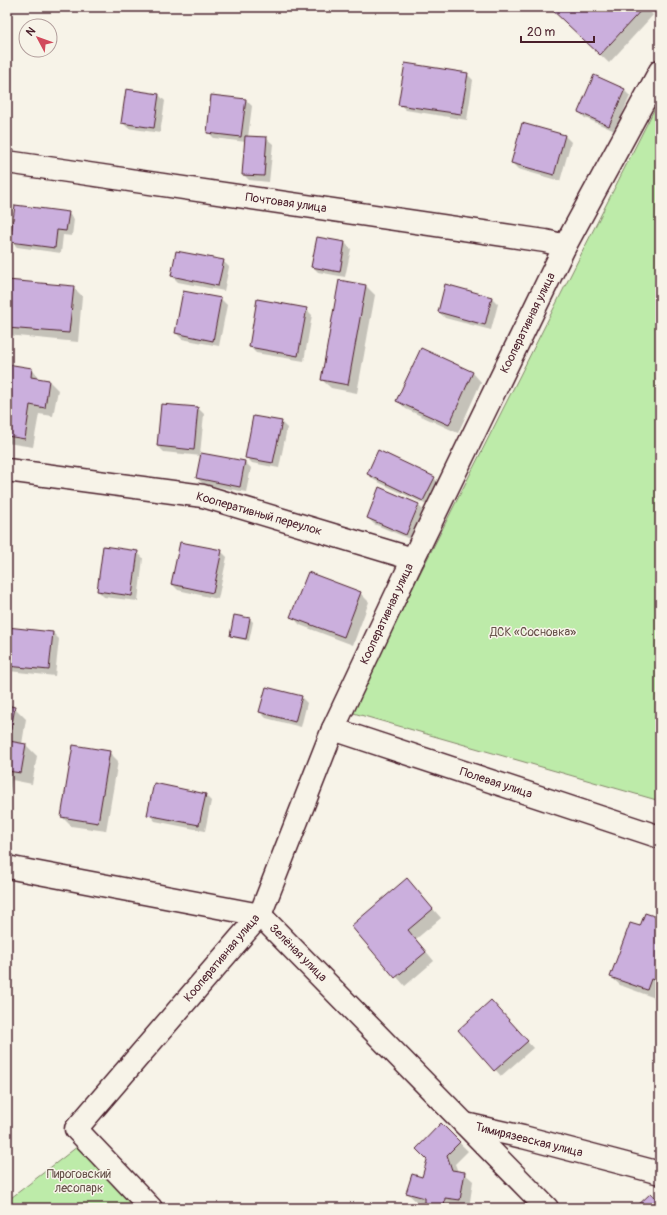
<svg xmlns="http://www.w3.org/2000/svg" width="667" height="1215" viewBox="0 0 667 1215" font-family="Pangolin,sans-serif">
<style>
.green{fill:#bdeba9;stroke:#84856a}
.shadow{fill:#0003}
.building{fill:#cbafdd;stroke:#4a1f2b}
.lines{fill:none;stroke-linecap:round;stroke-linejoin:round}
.minor-casing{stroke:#4a1f2b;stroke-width:25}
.minor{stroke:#f7f3e8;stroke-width:22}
.labels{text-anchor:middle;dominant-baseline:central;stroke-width:3;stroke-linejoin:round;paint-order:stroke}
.street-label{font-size:12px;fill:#4a1f2b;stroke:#f7f3e8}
.park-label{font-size:12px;fill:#67524a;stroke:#f7f3e8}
</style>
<rect width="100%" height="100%" fill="#f7f3e8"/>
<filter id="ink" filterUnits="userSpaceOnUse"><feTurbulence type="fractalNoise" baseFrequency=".025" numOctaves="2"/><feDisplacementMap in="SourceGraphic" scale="8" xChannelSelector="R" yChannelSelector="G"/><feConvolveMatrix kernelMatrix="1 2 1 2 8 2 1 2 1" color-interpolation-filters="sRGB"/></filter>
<g filter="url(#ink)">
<!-- green -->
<g class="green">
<polygon points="660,98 660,801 350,712"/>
<polygon points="82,1143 140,1208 7,1208 7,1201"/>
</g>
<!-- shadow -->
<g class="shadow">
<polygon points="550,7 645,7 653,15 609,63"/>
<polygon points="467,74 473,80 467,120 406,110 399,104"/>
<polygon points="624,90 630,96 615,131 585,118 579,112"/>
<polygon points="159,95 165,101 160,133 128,128 122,122"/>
<polygon points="246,100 252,106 248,137 266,138 273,144 269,182 249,180 243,174 246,142 214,138 208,132"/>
<polygon points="565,136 571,142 560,181 518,169 512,163"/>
<polygon points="68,213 74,219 72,236 63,235 61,253 17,247 11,241"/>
<polygon points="345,243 351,249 345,277 318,272 312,266"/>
<polygon points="223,261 229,267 224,291 178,282 172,276"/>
<polygon points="7,281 73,287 82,296 78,342 7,335"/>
<polygon points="366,286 375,295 357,393 331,388 322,380"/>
<polygon points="184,292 221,299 227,305 219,346 182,339 176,333"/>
<polygon points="492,298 498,304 491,330 445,318 439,312"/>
<polygon points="306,309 312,315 304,361 256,353 250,347"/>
<polygon points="421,349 473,373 481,382 458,433 406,409 397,400"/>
<polygon points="7,365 32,369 40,380 49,381 58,390 53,416 39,414 33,447 7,443"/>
<polygon points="198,408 204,414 200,454 245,462 251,468 246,492 203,484 197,478 201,456 164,452 158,446"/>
<polygon points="281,422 287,428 279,468 252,463 246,457"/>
<polygon points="368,474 434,478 440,484 429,506 374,480"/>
<polygon points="418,505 424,511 412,540 374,524 368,518"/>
<polygon points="221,551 227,557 218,599 178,590 172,584"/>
<polygon points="137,552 143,558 138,601 104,597 98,591"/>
<polygon points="360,593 369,602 353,645 300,625 292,616"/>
<polygon points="235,616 250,619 253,622 249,641 234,638 231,635"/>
<polygon points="7,628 53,633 59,639 55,676 9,671 7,669"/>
<polygon points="301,697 307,703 301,727 266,718 260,712"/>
<polygon points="7,706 15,708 26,719 22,744 26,745 37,756 32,784 12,780 7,810"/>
<polygon points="109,752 118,761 106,831 71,826 62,817"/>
<polygon points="205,795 211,801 205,831 155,821 149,814"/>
<polygon points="407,879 441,918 416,939 434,961 405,986 352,926"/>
<polygon points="660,919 660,987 655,998 620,985 611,977 641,928"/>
<polygon points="497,1008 533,1048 501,1076 460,1030"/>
<polygon points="441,1125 468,1151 455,1164 458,1172 464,1173 473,1181 469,1208 454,1206 454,1208 426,1208 426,1204 416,1201 407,1193 423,1178"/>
</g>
<!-- building -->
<g class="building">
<polygon points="549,7 644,7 600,55"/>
<polygon points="405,63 468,73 461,114 398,105"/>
<polygon points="594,75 625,89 609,126 578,112"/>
<polygon points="126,89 159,94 154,128 121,123"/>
<polygon points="211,95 246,99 241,137 207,133"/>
<polygon points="522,123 565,135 554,175 511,163"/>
<polygon points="245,136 267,137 264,176 242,175"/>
<polygon points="15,205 69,212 66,231 57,230 55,248 10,242"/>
<polygon points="317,237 345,242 340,272 311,267"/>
<polygon points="176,251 224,260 218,286 171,276"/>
<polygon points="7,280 74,286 69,333 7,328"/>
<polygon points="339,280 366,285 348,385 321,380"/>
<polygon points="445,284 492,297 485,325 438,312"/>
<polygon points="183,291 221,298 213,341 175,333"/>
<polygon points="257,299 307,308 298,356 249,347"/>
<polygon points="421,348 473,372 449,425 396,401"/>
<polygon points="7,364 32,368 31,377 49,380 45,408 30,405 25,439 7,436"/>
<polygon points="161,404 198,407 194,450 157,446"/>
<polygon points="253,416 282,421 273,463 245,458"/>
<polygon points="378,450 435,477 423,501 367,474"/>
<polygon points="201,453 245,461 240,487 196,478"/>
<polygon points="379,487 419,504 406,535 367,518"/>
<polygon points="180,542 222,550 213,593 171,584"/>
<polygon points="103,546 138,551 132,596 97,591"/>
<polygon points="308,572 361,592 344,637 290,617"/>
<polygon points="234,615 250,618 246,639 230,636"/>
<polygon points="7,627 53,632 49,670 7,666"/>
<polygon points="266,687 302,696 295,722 259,712"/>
<polygon points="7,705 15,707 9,741 26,744 21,773 7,771"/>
<polygon points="73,745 110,751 98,823 61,817"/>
<polygon points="154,783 206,794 199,825 147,815"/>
<polygon points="407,878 433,909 408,930 426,952 395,978 351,926"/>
<polygon points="645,913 660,918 660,982 651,979 647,990 610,977 630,923 640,926"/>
<polygon points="491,1000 528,1041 494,1071 458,1030"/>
<polygon points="441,1123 460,1142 447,1155 452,1170 465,1172 460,1200 445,1198 444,1208 425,1208 425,1198 406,1193 412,1174 422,1177 427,1160 416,1149"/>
<polygon points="651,1193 660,1203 660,1208 635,1208"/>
</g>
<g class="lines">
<!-- minor casing -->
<g class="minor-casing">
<g id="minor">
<polyline points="7,162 545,241 565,246"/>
<polyline points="7,470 203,496 413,559"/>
<polyline points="333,729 660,837"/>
<polyline points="7,867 260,915 547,1208"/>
<polyline points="465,1124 523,1137 660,1173"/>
<polyline points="151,1208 76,1129 260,915 333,729 413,559 565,246 660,71"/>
</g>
</g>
<!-- minor -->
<use href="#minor" class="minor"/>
</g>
</g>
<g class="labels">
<!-- street labels -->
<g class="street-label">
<text transform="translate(286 203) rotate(8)">Почтовая улица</text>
<text transform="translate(528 323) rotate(-64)">Кооперативная улица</text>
<text transform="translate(259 514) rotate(16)">Кооперативный переулок</text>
<text transform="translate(387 614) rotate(-65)">Кооперативная улица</text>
<text transform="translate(496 783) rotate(18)">Полевая улица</text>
<text transform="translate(298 953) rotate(45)">Зелёная улица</text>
<text transform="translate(222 958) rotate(-50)">Кооперативная улица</text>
<text transform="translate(529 1140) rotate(14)">Тимирязевская улица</text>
</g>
<!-- park labels -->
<g class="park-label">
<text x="533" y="632">ДСК «Сосновка»</text>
<text x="79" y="1174">Пироговский<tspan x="79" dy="14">лесопарк</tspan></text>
</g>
</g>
<!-- margin -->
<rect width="667" height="1215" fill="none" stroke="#f7f3e8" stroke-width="24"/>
<rect x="12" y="12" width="643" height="1191" fill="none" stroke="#4a1f2b" stroke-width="1.5" filter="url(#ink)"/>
<!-- north arrow -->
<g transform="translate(38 38) rotate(311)"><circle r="19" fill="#f7f3e8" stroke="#b29e9c"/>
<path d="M0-3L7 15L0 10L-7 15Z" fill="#d1495b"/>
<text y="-6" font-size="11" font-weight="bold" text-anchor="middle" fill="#4a1f2b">N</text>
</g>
<!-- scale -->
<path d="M521 36v6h73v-6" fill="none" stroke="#4a1f2b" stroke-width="2"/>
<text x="527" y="36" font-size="12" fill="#4a1f2b" stroke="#f7f3e8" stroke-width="3" paint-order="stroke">20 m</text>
</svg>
